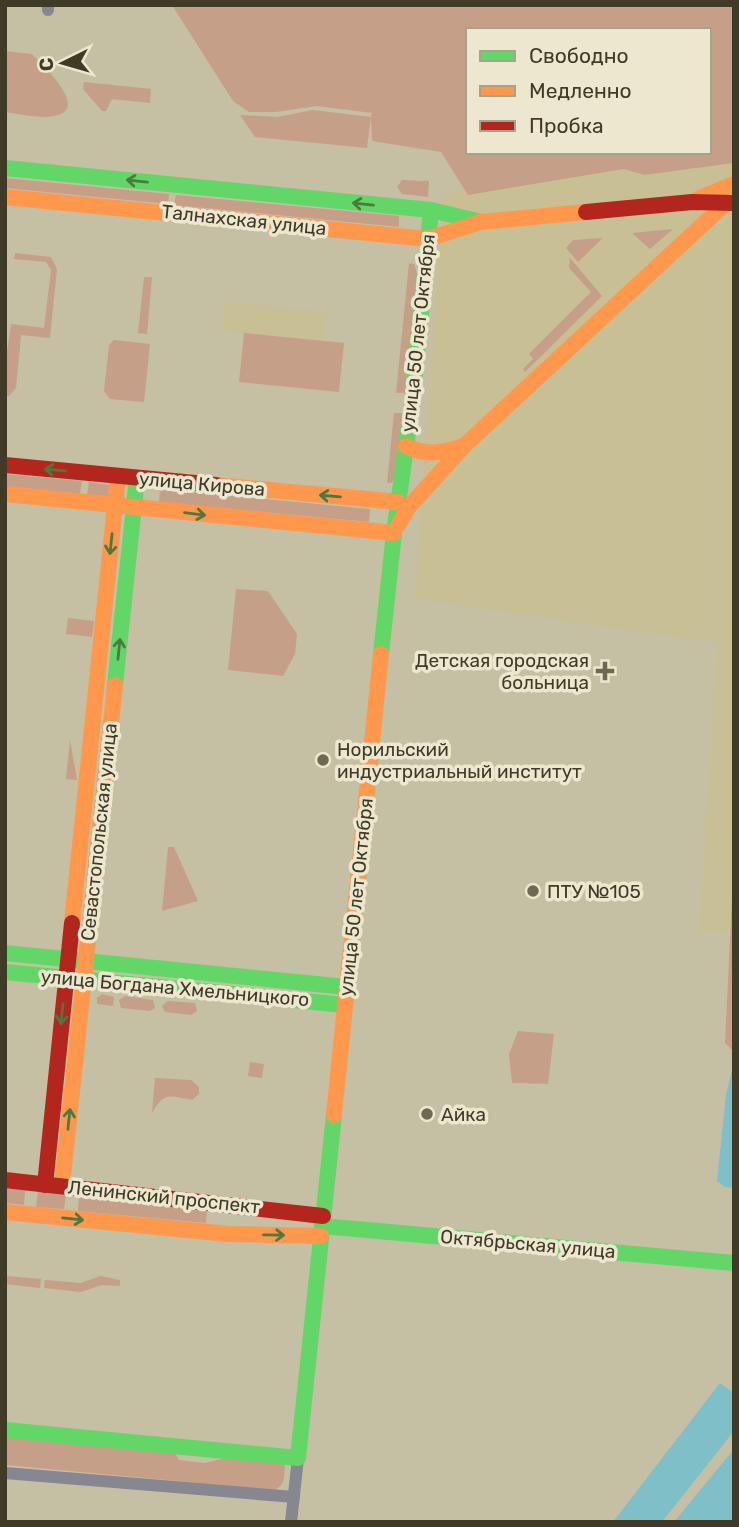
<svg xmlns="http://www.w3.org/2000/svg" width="739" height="1527" viewBox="0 0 739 1527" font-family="Rubik,sans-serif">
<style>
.built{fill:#c9bf94}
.green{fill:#c69f88;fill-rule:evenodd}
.water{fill:#7fbfc8}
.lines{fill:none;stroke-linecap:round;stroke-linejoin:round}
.street{stroke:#868790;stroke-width:12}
.fast{stroke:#63d668;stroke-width:16}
.slow{stroke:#ff974d;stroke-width:16}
.jam{stroke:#b3261e;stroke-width:16}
.oneway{stroke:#4d7941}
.poi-dot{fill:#6e6953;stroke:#ede7cf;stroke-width:2.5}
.labels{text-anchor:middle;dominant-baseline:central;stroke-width:7;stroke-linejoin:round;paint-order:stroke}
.street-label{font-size:19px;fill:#3f3b27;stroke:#ede7cf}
.poi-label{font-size:19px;fill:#3f3b27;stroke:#ede7cf;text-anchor:start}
</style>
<rect width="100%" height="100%" fill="#c5bfa4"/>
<!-- built -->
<g class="built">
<polygon points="734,130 734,932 699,931 718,643 415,599 443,194 643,152 709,152"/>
<polygon points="225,302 326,312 324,340 344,343 339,392 239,382 244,333 222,331"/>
</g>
<!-- green -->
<g class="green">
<path d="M172 5H734V163L644 175 624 169 468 195 441 152 372 141 371 117 367 148 255 137 240 115 277 117 313 110 371 117 372 113 317 106 276 112H249L233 101ZM468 30H709V152H468Z"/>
<path d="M5 51 32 54C42 65 92 110 54 116 40 119 20 114 5 112Z"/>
<polygon points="84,82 151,89 150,103 112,99 106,111 102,111 83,89"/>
<polygon points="5,178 169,194 168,204 5,188"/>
<polygon points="402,180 429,181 428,197 402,194 397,187"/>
<polygon points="176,195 399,216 399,227 174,205"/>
<polygon points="673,229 650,249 632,233"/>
<polygon points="603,238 578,262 566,248 573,240"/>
<polygon points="15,253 51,257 57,269 50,338 21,335 16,388 9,396 5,396 5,365 11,324 44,328 51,270 46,262 14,259"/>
<polygon points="570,258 602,296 525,372 523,369 533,359 529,354 591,292 569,268"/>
<polygon points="409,263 414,264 417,273 405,393 396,393"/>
<polygon points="144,277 152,277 147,334 138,333"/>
<polygon points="244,333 344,343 339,392 239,382"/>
<polygon points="114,340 150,344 144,402 110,399 104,391 109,345"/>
<polygon points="394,413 403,413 396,477 391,483 387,483"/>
<polygon points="5,474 82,481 80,494 5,487"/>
<polygon points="89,482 109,485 109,496 87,495"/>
<polygon points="160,489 370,509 369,522 159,502"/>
<polygon points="236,589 268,591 297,634 295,654 283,676 228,670"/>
<polygon points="68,618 94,621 92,637 66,634"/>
<polygon points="70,740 77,780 66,779"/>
<polygon points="168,847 174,847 198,901 162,911"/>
<polygon points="732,898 734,899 734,1052 725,1043"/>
<polygon points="102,994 114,997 113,1006 97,1004 97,998"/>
<polygon points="125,996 153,1000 155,1008 150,1011 121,1008 119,1000"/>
<polygon points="168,1001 195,1003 197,1011 191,1015 165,1012 162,1006"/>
<polygon points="518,1031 554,1034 548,1084 512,1083 509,1054"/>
<polygon points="250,1062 264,1064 262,1078 248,1076"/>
<path d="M155 1078 191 1080 199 1087V1094L192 1100C171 1097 165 1090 152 1113Z"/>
<polygon points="5,1188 25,1190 24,1205 5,1203"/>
<polygon points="38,1191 66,1194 64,1209 36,1207"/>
<polygon points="79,1195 207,1208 206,1223 78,1211"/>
<polygon points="5,1276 41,1279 40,1288 5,1284"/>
<polygon points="101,1276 120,1280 120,1286 102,1285 81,1292 44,1288 45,1280 80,1283"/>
<path d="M5 1437 175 1453 179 1460 205 1463 225 1458 285 1464C284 1475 286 1486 274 1490L5 1465Z"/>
</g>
<!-- water -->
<g class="water">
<polygon points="734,1061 734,1188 725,1187 717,1181 726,1095"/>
<polygon points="720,1383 734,1393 734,1431 662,1522 613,1522"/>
<polygon points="734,1449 734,1522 674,1522"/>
</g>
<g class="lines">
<!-- street -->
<g class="street">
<polyline points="48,10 48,5"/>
<polyline points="5,1473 294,1497"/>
<polyline points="291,1522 298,1458"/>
</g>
<!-- fast -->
<g class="fast">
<polyline points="5,168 431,210 481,222"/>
<polyline points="381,654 394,533 412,404 431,210"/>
<polyline points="115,685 137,478"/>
<polyline points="5,953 346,987"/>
<polyline points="5,972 345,1005"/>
<polyline points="322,1226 734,1263"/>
<polyline points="5,1430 298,1458 334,1115"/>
</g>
<!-- slow -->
<g class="slow">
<polyline points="5,197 428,239 481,222 586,212"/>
<polyline points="698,199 734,184"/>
<path d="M406 446C426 456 442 453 463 446"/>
<polyline points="216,485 398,502"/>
<polyline points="5,494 394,533"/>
<polyline points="399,524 408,508 465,445 726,203"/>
<polyline points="72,923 118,476"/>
<polyline points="334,1115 381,654"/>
<polyline points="62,1186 115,685"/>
<polyline points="5,1212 228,1234 321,1236"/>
</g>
<!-- jam -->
<g class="jam">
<polyline points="586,212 692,202 734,203"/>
<polyline points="5,465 216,485"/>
<polyline points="5,1180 323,1216"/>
<polyline points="45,1185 72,923"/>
</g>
</g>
<!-- one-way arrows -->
<defs><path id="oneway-shaft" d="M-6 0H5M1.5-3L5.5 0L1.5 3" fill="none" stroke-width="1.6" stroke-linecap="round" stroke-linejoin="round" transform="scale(1.75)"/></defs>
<g class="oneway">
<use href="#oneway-shaft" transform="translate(137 181) rotate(-174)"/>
<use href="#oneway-shaft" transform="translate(363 204) rotate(-174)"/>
<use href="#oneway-shaft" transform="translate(55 470) rotate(-175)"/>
<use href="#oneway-shaft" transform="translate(330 496) rotate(-175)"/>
<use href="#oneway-shaft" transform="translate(195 514) rotate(7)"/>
<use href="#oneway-shaft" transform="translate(111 544) rotate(96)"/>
<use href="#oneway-shaft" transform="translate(119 649) rotate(-84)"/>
<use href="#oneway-shaft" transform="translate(62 1014) rotate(96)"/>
<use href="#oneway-shaft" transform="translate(69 1119) rotate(-84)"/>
<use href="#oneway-shaft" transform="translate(73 1219) rotate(6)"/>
<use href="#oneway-shaft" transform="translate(274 1235) rotate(1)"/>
</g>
<!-- markers -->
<g class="poi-dot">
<path d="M601.5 660.5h7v7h7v7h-7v7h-7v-7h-7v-7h7z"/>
<circle cx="323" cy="760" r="7"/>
<circle cx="533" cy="891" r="7"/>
<circle cx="427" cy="1114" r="7"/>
</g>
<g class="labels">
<!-- street labels -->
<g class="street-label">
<text transform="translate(244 220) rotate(6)">Талнахская улица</text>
<text transform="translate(418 333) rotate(-84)">улица 50 лет Октября</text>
<text transform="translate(202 484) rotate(5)">улица Кирова</text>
<text transform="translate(99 832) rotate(-84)">Севастопольская улица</text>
<text transform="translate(356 897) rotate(-84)">улица 50 лет Октября</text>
<text transform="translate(175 988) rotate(5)">улица Богдана Хмельницкого</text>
<text transform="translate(164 1197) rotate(6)">Ленинский проспект</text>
<text transform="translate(528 1244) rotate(5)">Октябрьская улица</text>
</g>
<!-- poi labels -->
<g class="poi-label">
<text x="589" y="660" text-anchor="end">Детская городская<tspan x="589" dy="22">больница</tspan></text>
<text x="337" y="749">Норильский<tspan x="337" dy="22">индустриальный институт</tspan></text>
<text x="547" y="891">ПТУ №105</text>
<text x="441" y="1114">Айка</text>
</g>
</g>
<!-- border -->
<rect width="739" height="1527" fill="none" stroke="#3f3b27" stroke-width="14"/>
<!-- legend -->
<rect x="466" y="28" width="245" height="126" fill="#ede7cf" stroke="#a7a28c" stroke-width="2"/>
<rect x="480" y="51" width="35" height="10" fill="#63d668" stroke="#a7a28c" stroke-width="2"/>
<text x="529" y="63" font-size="21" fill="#3f3b27">Свободно</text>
<rect x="480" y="86" width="35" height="10" fill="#ff974d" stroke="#a7a28c" stroke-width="2"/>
<text x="529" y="98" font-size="21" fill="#3f3b27">Медленно</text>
<rect x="480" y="121" width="35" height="10" fill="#b3261e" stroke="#a7a28c" stroke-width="2"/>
<text x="529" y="133" font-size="21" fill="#3f3b27">Пробка</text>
<!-- north arrow -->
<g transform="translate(63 63) rotate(265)" stroke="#ede7cf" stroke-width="5" paint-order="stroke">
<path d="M0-5L12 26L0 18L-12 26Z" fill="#3f3b27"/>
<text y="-10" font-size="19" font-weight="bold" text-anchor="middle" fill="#3f3b27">С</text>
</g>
</svg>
